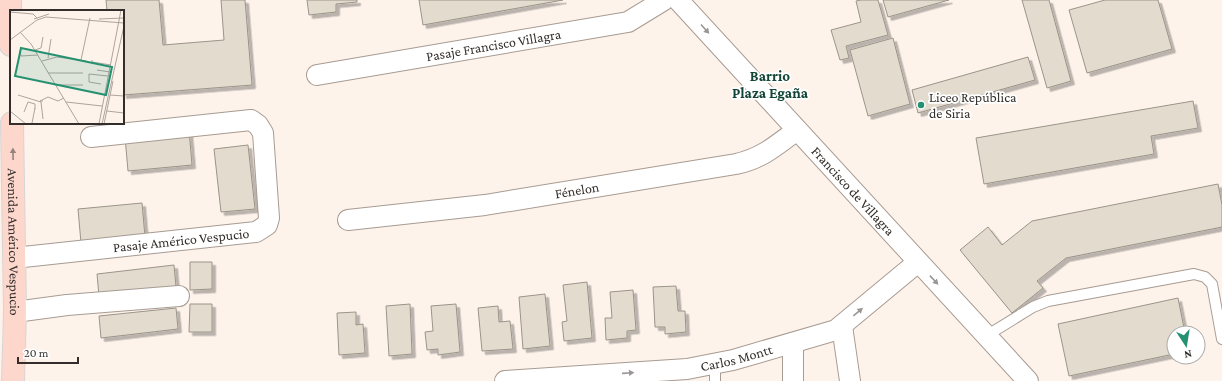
<svg xmlns="http://www.w3.org/2000/svg" width="1222" height="381" viewBox="0 0 1222 381" font-family="'Crimson Pro',serif">
<style>
.building{fill:#e2dbce;stroke:#9b9488;filter:url(#shadow)}
.lines{fill:none;stroke-linecap:round;stroke-linejoin:round}
.service-casing{stroke:#a79b92;stroke-width:12}
.minor-casing{stroke:#a79b92;stroke-width:22}
.primary-casing{stroke:#d6d5d5;stroke-width:24}
.service{stroke:#fff;stroke-width:10}
.minor{stroke:#fff;stroke-width:20}
.primary{stroke:#fdd7cc;stroke-width:22}
.oneway{fill:#999695}
.oneway2{fill:#98827c}
.poi-dot{fill:#249170;stroke:#fff;stroke-width:1.5}
.labels{text-anchor:middle;dominant-baseline:central;stroke-width:3.5;stroke-linejoin:round;paint-order:stroke}
.street-label{font-size:14px;fill:#332e2b;stroke:#fff}
.poi-label{font-size:14px;fill:#332e2b;stroke:#fff;text-anchor:start}
.neighbourhood-label{font-size:15px;font-weight:bold;fill:#124435;stroke:#fff}
.inset-road{fill:none;stroke:#ada49e;stroke-width:1}
.view{fill:#249170;fill-opacity:0.15;stroke:#249170;stroke-width:2}
.inset-edge{fill:none;stroke:#332e2b;stroke-width:2}
</style>
<defs>
<filter id="shadow"><feDropShadow dx="3.5" dy="3.5" stdDeviation="0" flood-color="#0004"/></filter>
</defs>
<rect width="100%" height="100%" fill="#fef3eb"/>
<!-- building -->
<g class="building">
<polygon points="106,0 159,0 163,45 224,40 221,0 245,0 252,85 123,95 123,11 107,11"/>
<polygon points="307,0 357,0 357,2 336,4 336,12 309,15"/>
<polygon points="419,0 563,0 423,25"/>
<polygon points="861,0 878,0 888,35 846,46 849,58 840,60 831,30 861,22 856,1"/>
<polygon points="883,0 949,0 888,17"/>
<polygon points="1022,0 1049,0 1071,81 1047,88"/>
<polygon points="1105,0 1158,0 1172,49 1087,73 1069,10"/>
<polygon points="893,38 910,104 868,116 850,50"/>
<polygon points="1028,57 1035,80 918,113 912,90"/>
<polygon points="1193,101 1198,128 1151,136 1154,154 984,184 976,138"/>
<polygon points="189,130 192,165 128,171 125,137"/>
<polygon points="248,145 255,209 221,212 214,149"/>
<polygon points="1218,184 1222,205 1222,227 1066,258 1037,281 1043,288 1012,313 960,250 988,227 1002,245 1032,221"/>
<polygon points="142,203 145,237 81,243 78,209"/>
<polygon points="190,262 212,262 212,289 190,290"/>
<polygon points="174,265 176,287 99,296 97,274"/>
<polygon points="587,282 592,338 564,341 562,322 567,321 563,285"/>
<polygon points="676,286 678,311 685,311 686,332 665,334 665,327 655,327 653,287"/>
<polygon points="633,290 636,330 627,331 627,338 606,340 605,318 612,318 610,292"/>
<polygon points="545,294 550,346 523,349 519,297"/>
<polygon points="1178,298 1185,333 1174,333 1174,354 1069,376 1058,324"/>
<polygon points="190,304 212,304 212,332 189,332"/>
<polygon points="410,304 412,354 389,356 386,306"/>
<polygon points="456,304 460,352 438,355 438,349 427,350 425,332 433,331 431,306"/>
<polygon points="498,306 499,322 510,321 513,349 482,351 478,308"/>
<polygon points="176,308 178,329 101,338 99,316"/>
<polygon points="356,312 356,325 363,324 365,353 339,355 337,313"/>
</g>
<g class="lines">
<!-- service casing -->
<g class="service-casing">
<g id="service">
<polyline points="986,336 1033,307 1048,301 1194,274 1205,277 1212,284 1222,339"/>
<polyline points="715,364 715,381"/>
</g>
</g>
<!-- minor casing -->
<g class="minor-casing">
<g id="minor">
<path id="s1" d="M678 0 1028 381"/>
<path id="s2" d="M317 75 628 22 664 0"/>
<path id="s3" d="M348 220 485 205 736 164C761 159 777 145 797 130"/>
<path id="s4" d="M14 258 256 232 267 225 269 218 263 133 258 125 251 120 91 137"/>
<polyline points="15,312 67,305 179,296"/>
<polyline points="842,326 850,381"/>
<path id="s5" d="M505 381 687 369 733 360 836 330 918 262"/>
<polyline points="793,381 793,343"/>
</g>
</g>
<!-- primary casing -->
<g class="primary-casing">
<g id="primary">
<polyline points="10,0 11,45"/>
<path id="s6" d="M12 123 15 312 13 381"/>
</g>
</g>
<!-- service -->
<use href="#service" class="service"/>
<!-- minor -->
<use href="#minor" class="minor"/>
<!-- primary -->
<use href="#primary" class="primary"/>
</g>
<!-- one-way arrows -->
<defs><path id="oneway-solid" d="M-6-.8H1V-3.2L6.5 0L1 3.2V.8H-6Z"/></defs>
<g class="oneway">
<use href="#oneway-solid" transform="translate(705 29) rotate(48)"/>
<use href="#oneway-solid" transform="translate(934 280) rotate(47)"/>
<use href="#oneway-solid" transform="translate(858 312) rotate(-40)"/>
<use href="#oneway-solid" transform="translate(628 373) rotate(-4)"/>
</g>
<use class="oneway2" href="#oneway-solid" transform="translate(13 154) rotate(-91)"/>
<!-- markers -->
<circle class="poi-dot" cx="921" cy="105" r="4"/>
<g class="labels">
<!-- street labels -->
<g class="street-label">
<text stroke="none"><textPath href="#s2" startOffset="179">Pasaje Francisco Villagra</textPath></text>
<text stroke="none"><textPath href="#s3" startOffset="231">Fénelon</textPath></text>
<text stroke="none"><textPath href="#s1" startOffset="259">Francisco de Villagra</textPath></text>
<text stroke="none"><textPath href="#s4" startOffset="168">Pasaje Américo Vespucio</textPath></text>
<text stroke="none"><textPath href="#s6" startOffset="119">Avenida Américo Vespucio</textPath></text>
<text stroke="none"><textPath href="#s5" startOffset="233">Carlos Montt</textPath></text>
</g>
<!-- poi labels -->
<g class="poi-label">
<text x="929" y="97">Liceo República<tspan x="929" dy="16">de Siria</tspan></text>
</g>
<!-- neighbourhood labels -->
<g class="neighbourhood-label">
<text x="770" y="76">Barrio<tspan x="770" dy="17">Plaza Egaña</tspan></text>
</g>
</g>
<!-- overview -->
<g transform="translate(10 10)">
<rect width="114" height="114" fill="#fef3eb"/>
<path class="inset-road" d="M0 2 23 4 27 8M24 9 39 4M89 9 114 8M10 22 21 34 69 114M0 30 27 10 36 7 114 13M10 40 11 46 28 45M25 40 31 38 33 27M38 48 41 29M71 50 80 8M82 50V52L101 55M32 51 47 47 76 51M87 60 100 62M38 63H73M91 74 79 72V64L98 66M46 75H73M8 85 31 92 33 109M100 85 114 86M33 91H30L38 87 48 91 54 88M56 92 92 96M0 101 16 114M97 101 114 103M14 102 18 92 25 94V99M22 113 25 98M13 114H30M89 114 111 0M92 114 114 16M94 114 103 71"/>
<path class="view" d="M11 38 102 57 96 85 5 66Z"/>
<rect width="114" height="114" class="inset-edge"/>
</g>
<!-- north arrow -->
<g transform="translate(1186 345) rotate(168)"><circle r="19" fill="#ffffff" stroke="#adabaa"/>
<path d="M0-3L7 15L0 10L-7 15Z" fill="#249170"/>
<text y="-6" font-size="11" font-weight="bold" text-anchor="middle" fill="#332e2b">N</text>
</g>
<!-- scale -->
<path d="M18 357v6h60v-6" fill="none" stroke="#332e2b" stroke-width="2"/>
<text x="24" y="357" font-size="12" fill="#332e2b" stroke="#ffffff" stroke-width="3" paint-order="stroke">20 m</text>
</svg>
